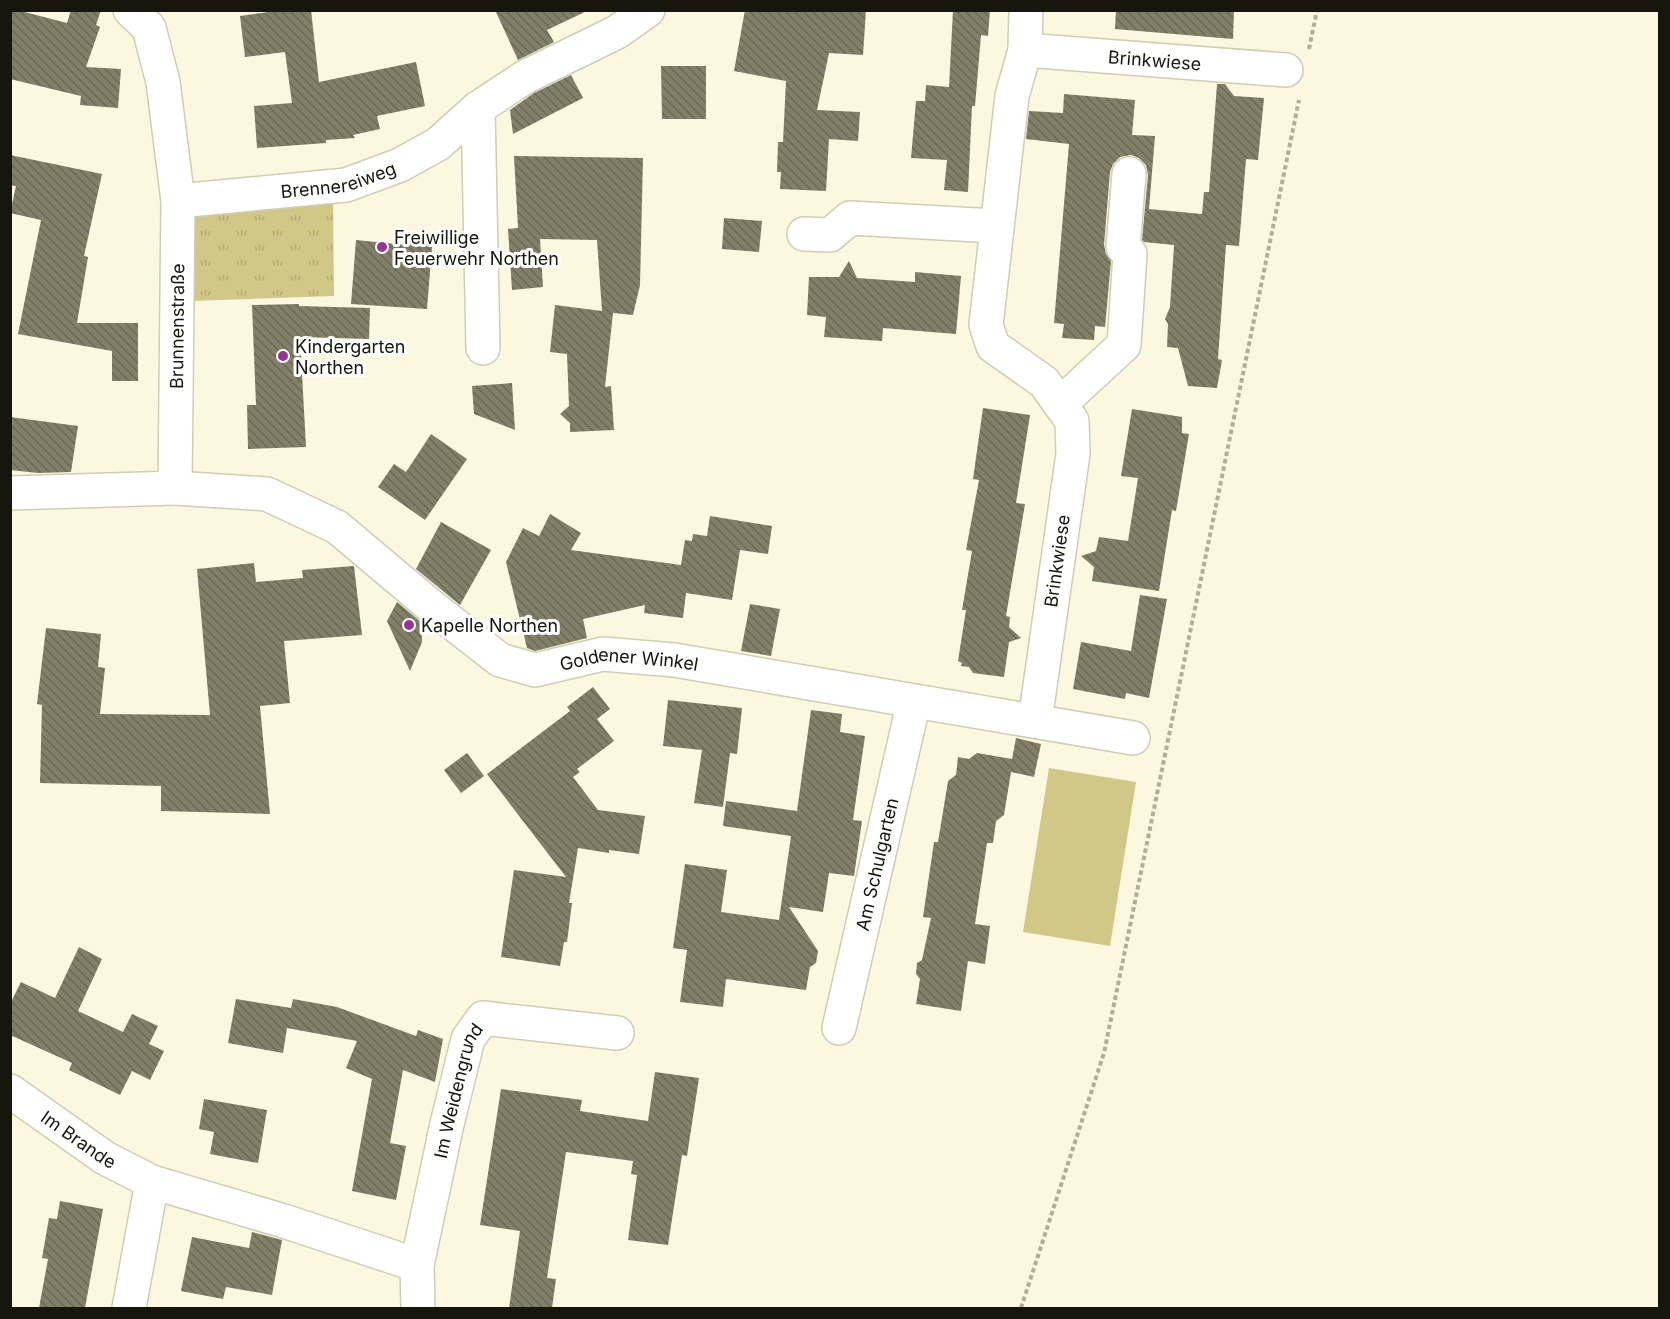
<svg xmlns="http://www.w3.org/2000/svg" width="1670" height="1319" viewBox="0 0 1670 1319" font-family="Inter,sans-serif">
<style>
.grass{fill:url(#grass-tufts)}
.pitch{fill:#d1c888}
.building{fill:url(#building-back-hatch)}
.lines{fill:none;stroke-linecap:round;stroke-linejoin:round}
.minor-casing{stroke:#d0cdb4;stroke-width:36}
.path{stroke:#b0ad9a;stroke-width:4;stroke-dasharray:4.5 3;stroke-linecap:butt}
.minor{stroke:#fff;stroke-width:33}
.poi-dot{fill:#9a3397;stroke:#fff;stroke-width:2}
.labels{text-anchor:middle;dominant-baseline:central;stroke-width:6;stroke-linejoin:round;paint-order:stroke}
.street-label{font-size:18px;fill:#17160d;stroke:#fff}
.poi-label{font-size:18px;fill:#17160d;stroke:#fff;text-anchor:start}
</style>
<defs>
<pattern id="grass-tufts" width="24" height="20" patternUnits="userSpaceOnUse" patternTransform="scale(1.5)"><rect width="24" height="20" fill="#d1c888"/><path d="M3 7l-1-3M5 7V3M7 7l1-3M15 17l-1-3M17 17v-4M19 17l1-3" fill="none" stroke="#b3ab74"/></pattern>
<pattern id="building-back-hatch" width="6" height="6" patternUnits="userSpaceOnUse" patternTransform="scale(1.5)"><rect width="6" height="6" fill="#838069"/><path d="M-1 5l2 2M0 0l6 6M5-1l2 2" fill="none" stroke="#6a6855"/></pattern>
</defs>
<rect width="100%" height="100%" fill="#fbf8df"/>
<!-- grass -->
<polygon class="grass" points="333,194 334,296 192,301 191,207"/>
<!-- pitch -->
<polygon class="pitch" points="1049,768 1136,782 1110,946 1023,932"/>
<!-- building -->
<g class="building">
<polygon points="10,10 17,10 67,23 71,10 101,10 96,25 100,27 86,67 121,69 118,108 80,105 81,96 10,79"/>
<polygon points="283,10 311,10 319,82 416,62 425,106 377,116 380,129 353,135 355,138 326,140 326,143 257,148 254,106 292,103 285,52 245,57 240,16"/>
<polygon points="495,10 589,10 547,30 554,42 518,60"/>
<polygon points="745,10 866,10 863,55 829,53 817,110 860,112 858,141 829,139 826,191 780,189 781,172 777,172 778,142 783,142 786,81 734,71"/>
<polygon points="953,10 990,10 988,36 981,35 975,106 972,106 968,192 944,190 947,160 911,158 916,101 925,101 926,85 949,87"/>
<polygon points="1116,10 1234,10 1233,39 1115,29"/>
<polygon points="661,66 706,66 706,119 662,119"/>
<polygon points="571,75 583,98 513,134 510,110 534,93"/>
<polygon points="1217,84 1225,84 1234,96 1264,98 1258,160 1246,159 1239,246 1226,245 1218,359 1222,360 1217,388 1188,386 1178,348 1167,347 1168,324 1165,319 1170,307 1174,245 1144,242 1142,240 1148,175 1146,165 1139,158 1131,155 1120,157 1113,164 1110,172 1104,245 1106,254 1111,261 1105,327 1095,326 1094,340 1062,338 1064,324 1054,323 1069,144 1026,139 1029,111 1063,113 1064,94 1135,100 1132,135 1155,136 1149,209 1202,214 1204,192 1209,192"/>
<polygon points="10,155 102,174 84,256 88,257 77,323 138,323 138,381 112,381 112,351 18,334 41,220 10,213 16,186 10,185"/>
<polygon points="514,156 643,158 640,285 633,315 613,313 605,387 611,386 614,430 570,432 570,423 560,414 569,406 567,354 550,352 555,305 602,311 597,240 540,239 543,287 512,290 508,229 518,228"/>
<polygon points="724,218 762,221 759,252 722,249"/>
<polygon points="407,233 433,235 427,309 351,304 356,240 406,245"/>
<polygon points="849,261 857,278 915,282 915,272 961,276 956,334 883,328 882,341 824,337 826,317 807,315 809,277 839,277"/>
<polygon points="299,304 299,306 370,308 369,339 300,337 306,447 248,449 247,405 256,405 252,305"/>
<polygon points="512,383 515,430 474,414 472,386"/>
<polygon points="983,408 1030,415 1016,503 1025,504 1006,616 1010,617 1009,627 1021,638 1009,642 1004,677 973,673 969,667 961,666 962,663 958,661 966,610 962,610 972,551 966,550 979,480 973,479"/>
<polygon points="1132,409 1182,417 1182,433 1189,434 1176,511 1172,510 1159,591 1092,581 1094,567 1081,556 1096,551 1099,537 1128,541 1138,478 1121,476"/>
<polygon points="10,417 78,426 71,472 38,473 10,470"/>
<polygon points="431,434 467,459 425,520 378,487 394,464 406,472"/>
<polygon points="550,514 581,533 571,550 681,565 685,540 692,541 693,534 707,536 710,516 772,526 768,554 740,550 732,600 686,593 683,618 644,613 645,605 583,619 587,638 535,651 527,648 506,562 523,528 539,536"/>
<polygon points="441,522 491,550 460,605 416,569"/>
<polygon points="254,563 256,582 303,578 302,570 354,566 362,635 284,641 290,703 260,706 270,814 161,811 161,786 40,783 42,705 37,704 46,628 101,634 98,667 105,668 100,714 210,715 197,569"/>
<polygon points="1140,595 1167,599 1149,698 1126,693 1125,699 1073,689 1081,642 1131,651"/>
<polygon points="397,602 421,622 422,642 410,671 387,621"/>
<polygon points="750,604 780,609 771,656 741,651"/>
<polygon points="593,687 610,709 597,719 614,741 577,769 580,772 573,777 598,810 645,816 639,854 609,850 609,853 578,848 569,903 572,903 567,942 564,942 560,966 501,957 514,870 566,877 487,774 570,711 567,707"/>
<polygon points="668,700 742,708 737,754 730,753 723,807 694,803 702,750 663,746"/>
<polygon points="811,710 842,714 840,732 865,736 853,820 862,821 854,876 829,873 823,912 789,907 818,951 816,963 810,967 806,990 726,979 723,1007 680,1002 687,950 673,948 685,864 727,870 721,912 779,920 791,836 723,826 726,801 797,811"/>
<polygon points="1016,738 1041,744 1034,777 1011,772 1004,815 996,821 993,843 987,843 975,924 990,926 985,964 968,961 961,1011 916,1004 920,979 916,974 917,963 922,960 931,918 923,917 934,842 938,842 948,781 956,775 958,757 969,759 977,753 1012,759"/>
<polygon points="467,753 484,776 461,793 444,770"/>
<polygon points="79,947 102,959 78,1011 123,1032 132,1014 158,1026 149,1044 164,1051 150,1080 132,1071 120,1095 69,1070 72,1063 10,1035 10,1004 21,982 55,998"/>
<polygon points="236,999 291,1008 293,999 337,1007 416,1036 418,1030 443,1039 435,1082 403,1070 390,1143 406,1146 396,1200 352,1191 372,1079 346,1068 357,1041 287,1028 283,1053 228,1043"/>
<polygon points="655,1072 699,1078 687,1156 682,1155 668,1245 628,1240 637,1175 631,1174 633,1161 566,1152 547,1278 556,1279 552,1308 509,1308 520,1231 480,1225 501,1089 582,1100 580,1111 648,1121"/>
<polygon points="204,1099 267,1110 258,1163 210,1154 214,1132 199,1129"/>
<polygon points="60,1201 103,1209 85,1308 39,1308 48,1259 42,1258 49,1218 57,1219"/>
<polygon points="252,1232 282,1240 272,1295 226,1287 223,1299 181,1291 192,1237 249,1248"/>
</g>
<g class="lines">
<!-- minor casing -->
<g class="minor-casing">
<g id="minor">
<polyline points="1026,10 1025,50 1012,96 986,325 993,346 1044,382 1072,421 1073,454 1035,721"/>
<path id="s1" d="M1025 50 1286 70"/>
<polyline points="478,108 483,348"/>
<path id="s2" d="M178 201 346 185 400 165 438 144 478 108 525 77 617 32 648 10"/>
<polyline points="804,234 830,235 850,218 996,226"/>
<polyline points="1060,404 1124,345 1130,254 1123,247 1129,174"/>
<path id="s3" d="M175 488 267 494 337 527 432 607 500 660 535 670 603 654 674 660 1133 738"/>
<path id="s4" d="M10 493 175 488 178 201 163 82 149 28 130 10"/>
<path id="s5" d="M839 1028 914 701"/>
<path id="s6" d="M10 1091 105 1158 152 1182 284 1221 417 1265 447 1124 468 1039 483 1018 617 1033"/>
<polyline points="417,1265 418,1308"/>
<polyline points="129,1308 152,1182"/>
</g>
</g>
<!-- path -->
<g class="path">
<polyline points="1309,49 1317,10"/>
<polyline points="1021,1308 1104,1053 1299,100"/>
</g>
<!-- minor -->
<use href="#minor" class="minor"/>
</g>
<!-- markers -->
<g class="poi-dot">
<circle cx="382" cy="247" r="6"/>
<circle cx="283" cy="356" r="6"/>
<circle cx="409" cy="625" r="6"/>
</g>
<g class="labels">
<!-- street labels -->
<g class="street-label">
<text stroke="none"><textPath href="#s1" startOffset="130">Brinkwiese</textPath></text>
<text stroke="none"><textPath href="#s2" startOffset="162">Brennereiweg</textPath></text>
<text stroke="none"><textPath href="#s4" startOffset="327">Brunnenstraße</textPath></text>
<text transform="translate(1057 561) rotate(-82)">Brinkwiese</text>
<text stroke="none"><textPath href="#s3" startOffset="512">Goldener Winkel</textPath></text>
<text stroke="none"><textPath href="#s5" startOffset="168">Am Schulgarten</textPath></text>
<text stroke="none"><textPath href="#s6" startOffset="626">Im Weidengrund</textPath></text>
<text stroke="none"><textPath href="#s6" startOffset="84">Im Brande</textPath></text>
</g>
<!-- poi labels -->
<g class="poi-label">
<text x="394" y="237">Freiwillige<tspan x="394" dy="21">Feuerwehr Northen</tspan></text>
<text x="295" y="346">Kindergarten<tspan x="295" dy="21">Northen</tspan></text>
<text x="421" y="625">Kapelle Northen</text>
</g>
</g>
<!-- border -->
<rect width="1670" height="1319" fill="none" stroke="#17160d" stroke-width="24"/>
</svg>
